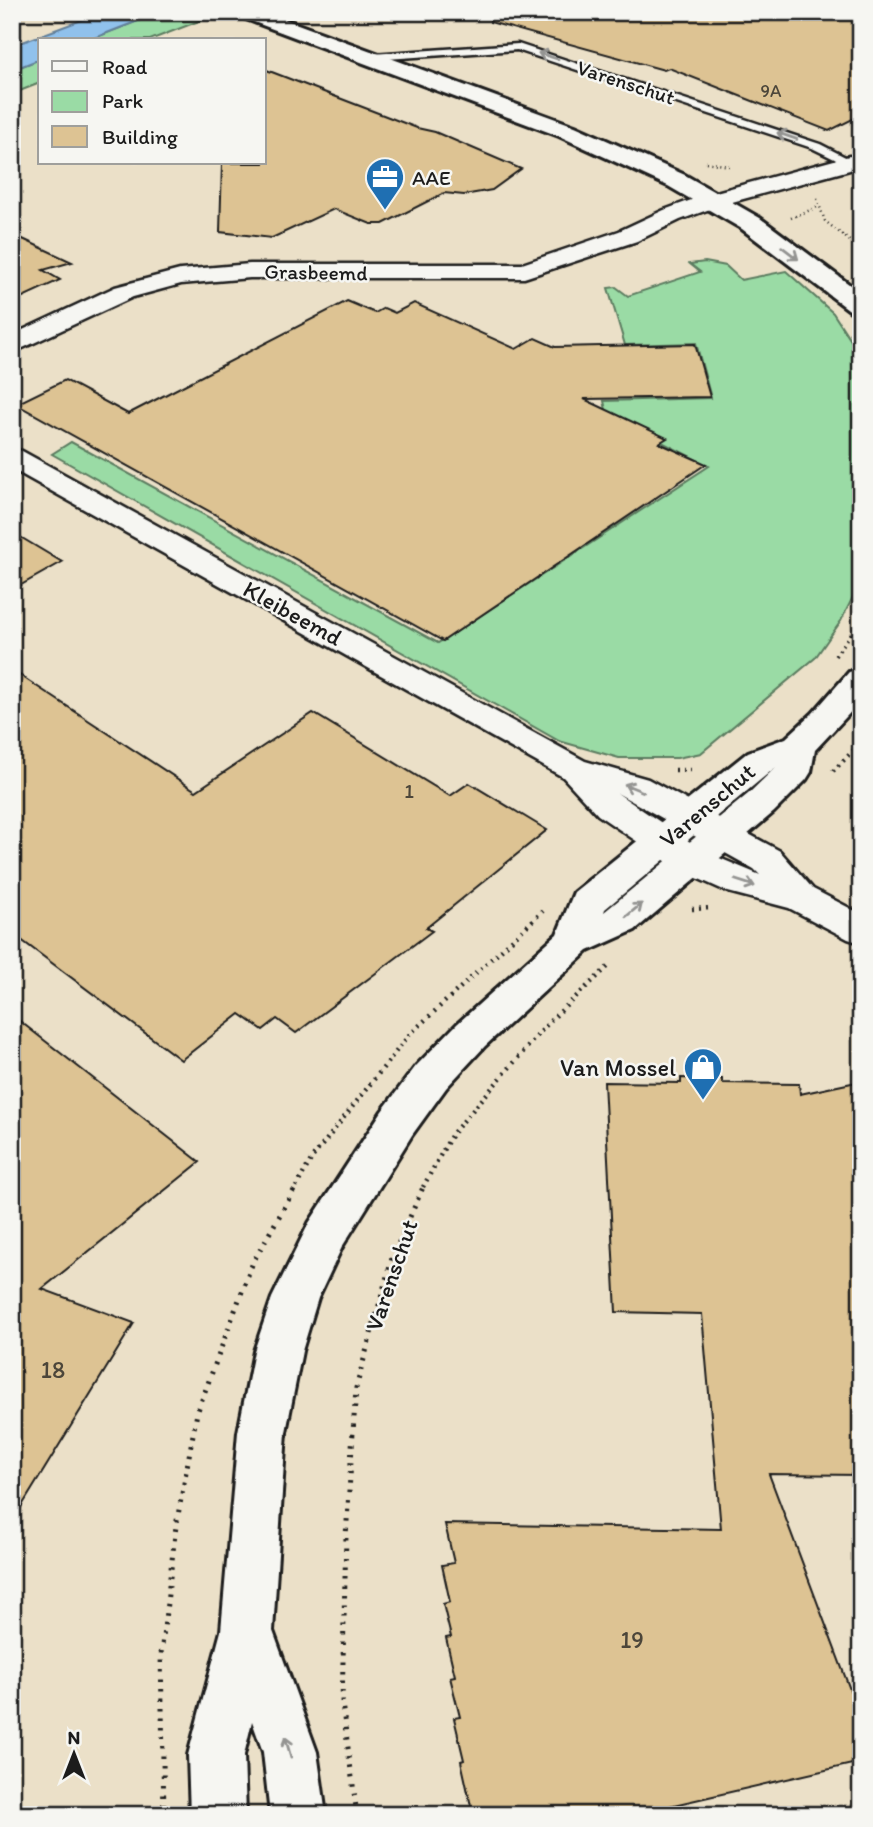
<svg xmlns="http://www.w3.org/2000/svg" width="873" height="1827" viewBox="0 0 873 1827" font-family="Itim,sans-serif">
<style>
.built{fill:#ebe0c8;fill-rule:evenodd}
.green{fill:#9adba5;stroke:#5b7c60;stroke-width:2}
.water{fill:#90c1ec;stroke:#627f99;stroke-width:2}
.building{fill:#ddc393;stroke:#1c1c1c;stroke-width:2}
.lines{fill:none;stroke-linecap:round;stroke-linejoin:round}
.service-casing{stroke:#1c1c1c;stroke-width:5}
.minor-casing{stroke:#1c1c1c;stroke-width:5}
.tertiary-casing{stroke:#1c1c1c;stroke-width:6}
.path-far3{stroke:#1c1c1c;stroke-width:2.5;stroke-dasharray:1 3.5;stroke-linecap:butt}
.path-far2{stroke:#1c1c1c;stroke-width:3.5;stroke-dasharray:2 4.5;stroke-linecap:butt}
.path-far1{stroke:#1c1c1c;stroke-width:4.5;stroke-dasharray:2 5;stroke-linecap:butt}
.path{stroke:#1c1c1c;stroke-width:5;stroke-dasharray:2.5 7;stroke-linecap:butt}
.service{fill:#f6f6f2;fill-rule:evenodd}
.minor{fill:#f6f6f2;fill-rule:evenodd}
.tertiary{fill:#f6f6f2;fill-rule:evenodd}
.oneway{stroke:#949492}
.labels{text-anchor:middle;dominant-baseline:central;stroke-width:5;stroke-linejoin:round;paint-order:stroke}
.far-number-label{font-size:18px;fill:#4c463a}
.far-street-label{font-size:21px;fill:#1c1c1c;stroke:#f6f6f2}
.far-poi-label{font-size:21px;fill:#1c1c1c;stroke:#f6f6f2;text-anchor:start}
.number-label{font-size:21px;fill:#4c463a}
.street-label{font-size:24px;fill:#1c1c1c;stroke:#f6f6f2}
.poi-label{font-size:24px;fill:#1c1c1c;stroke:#f6f6f2;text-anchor:end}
.near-number-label{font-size:24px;fill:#4c463a}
</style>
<rect width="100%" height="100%" fill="#f1ecdf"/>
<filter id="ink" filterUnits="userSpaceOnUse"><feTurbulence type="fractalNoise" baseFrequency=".0143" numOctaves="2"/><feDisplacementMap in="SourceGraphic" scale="14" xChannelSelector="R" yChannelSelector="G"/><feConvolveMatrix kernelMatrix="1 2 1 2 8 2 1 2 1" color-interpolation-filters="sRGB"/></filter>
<g filter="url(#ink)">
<!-- built -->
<path class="built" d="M12 12H861V1815H12ZM40 40H264V163H40Z"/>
<!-- green -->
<g class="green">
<polygon points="161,12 206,12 212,16 150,40 89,40"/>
<polygon points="40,59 40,83 12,94 12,70"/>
<polygon points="705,262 726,266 741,280 786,271 833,313 861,356 861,581 841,621 815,658 701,753 677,758 619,758 559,741 52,454 71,442 438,643 709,466 607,414 604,401 711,398 696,343 625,345 608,288 616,287 628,296 700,272 690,264"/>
</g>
<!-- water -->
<polygon class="water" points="103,12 161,12 89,40 40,40 40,59 12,70 12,46"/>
<!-- building -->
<g class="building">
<polygon points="491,12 861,12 861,115 829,131 669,68 664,70 490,22"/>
<polygon points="264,69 417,128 435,132 521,169 492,190 464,195 444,193 383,224 371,224 334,209 272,238 220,232 222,163 264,163"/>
<polygon points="12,234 72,262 43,270 60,280 12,302"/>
<polygon points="347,301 375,313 384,308 395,313 414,303 516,349 535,338 555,347 695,344 710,397 584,399 667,438 659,443 706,464 443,641 16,404 65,380 128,414"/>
<polygon points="12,532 62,562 12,590"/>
<polygon points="12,670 196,791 313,713 450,796 469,783 547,830 426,928 432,931 296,1033 277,1019 263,1030 240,1014 181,1060 12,933"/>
<polygon points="12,1015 200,1162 42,1289 134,1323 12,1522"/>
<polygon points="681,1078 722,1079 722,1083 799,1084 800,1094 861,1081 861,1475 769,1474 861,1719 861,1762 630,1815 473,1815 461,1761 464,1760 454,1718 460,1717 450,1677 455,1676 446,1638 451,1637 443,1604 450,1602 442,1565 454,1563 445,1524 721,1529 702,1314 616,1312 604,1082 681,1083"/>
</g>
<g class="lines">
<!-- service casing -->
<g class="service-casing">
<polygon id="service" points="518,44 820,144 861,165 861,172 812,148 517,50 372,60 367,57 372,54"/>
</g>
<!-- minor casing -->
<g class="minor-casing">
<g id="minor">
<polygon points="849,156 857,158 860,163 857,168 721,205 680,220 637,241 524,278 250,278 181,284 133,297 12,353 12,335 115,287 180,270 250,264 522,264 619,231 664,210 705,195"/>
<path d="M12 449 22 451 585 761 648 779 780 851 813 889 861 914V943L848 939 789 908 728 892 679 870 598 815 563 777 12 469ZM617 793 754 869 760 875 705 852Z"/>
</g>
</g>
<!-- tertiary casing -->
<g class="tertiary-casing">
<g id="tertiary">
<polygon points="235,12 265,12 575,126 685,175 760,218 861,293 861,314 852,312 742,229 668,186 559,136 238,16"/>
<path d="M861 669V701L815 750 811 772 806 780 774 812 635 930 588 951 485 1046 446 1088 412 1135 342 1247 318 1298 302 1351 286 1432 273 1631 317 1752 326 1815H270L263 1752 252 1721 244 1755 246 1815H190L188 1755 221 1631 238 1432 254 1351 272 1298 309 1223 382 1111 416 1066 457 1024 557 934 574 892 748 752 786 738 813 713 849 672ZM776 767 748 794 604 912 605 909Z"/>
</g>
</g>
<!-- path-far3 -->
<g class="path-far3">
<polyline points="706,162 729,166"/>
<polyline points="817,199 825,221 861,250"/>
<polyline points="791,218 820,206"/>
</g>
<!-- path-far2 -->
<g class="path-far2">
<polyline points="850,332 861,345"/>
<polyline points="835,656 861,620"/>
</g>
<!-- path-far1 -->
<g class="path-far1">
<polyline points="675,770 694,770"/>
<polyline points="833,771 861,743"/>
<polyline points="692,909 711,908"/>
<polyline points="296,1187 312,1158 409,1035 543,911"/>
<polyline points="423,1187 452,1134 550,1021 611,964"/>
</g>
<!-- path -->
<g class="path">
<polyline points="164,1815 161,1654 176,1526 197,1413 253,1262 297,1185"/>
<polyline points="357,1815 342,1703 346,1536 356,1388 392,1258 424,1185"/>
</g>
<!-- service -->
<use href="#service" class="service"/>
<!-- minor -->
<use href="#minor" class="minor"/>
<!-- tertiary -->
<use href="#tertiary" class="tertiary"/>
</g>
<!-- one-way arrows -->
<defs><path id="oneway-shaft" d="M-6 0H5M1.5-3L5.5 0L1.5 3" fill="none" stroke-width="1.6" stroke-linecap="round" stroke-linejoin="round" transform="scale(1.75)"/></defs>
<g class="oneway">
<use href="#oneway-shaft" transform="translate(548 56) rotate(-162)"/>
<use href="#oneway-shaft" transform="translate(787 136) rotate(-161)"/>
<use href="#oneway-shaft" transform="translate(790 253) rotate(37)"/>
<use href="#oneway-shaft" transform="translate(634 788) rotate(-158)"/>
<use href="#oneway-shaft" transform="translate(745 883) rotate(18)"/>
<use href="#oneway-shaft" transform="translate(634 910) rotate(-40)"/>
<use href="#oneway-shaft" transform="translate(288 1747) rotate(-106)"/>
</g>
</g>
<!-- icons -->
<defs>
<g id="office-pin" transform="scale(2.0125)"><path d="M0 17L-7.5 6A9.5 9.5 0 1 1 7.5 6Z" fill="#1f6fb2" stroke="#f6f6f2"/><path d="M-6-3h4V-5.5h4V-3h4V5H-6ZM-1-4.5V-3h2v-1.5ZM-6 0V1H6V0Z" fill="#fff"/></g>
<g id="shop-pin" transform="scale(2.0125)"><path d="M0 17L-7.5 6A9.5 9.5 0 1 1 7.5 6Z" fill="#1f6fb2" stroke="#f6f6f2"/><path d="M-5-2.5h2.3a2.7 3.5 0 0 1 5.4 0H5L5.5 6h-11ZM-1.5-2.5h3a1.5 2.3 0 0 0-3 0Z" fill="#fff"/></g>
</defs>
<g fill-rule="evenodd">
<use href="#office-pin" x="385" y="177"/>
<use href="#shop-pin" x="703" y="1067"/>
</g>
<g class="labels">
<!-- far-number labels -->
<g class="far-number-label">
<text x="771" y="91">9A</text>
</g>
<!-- far-street labels -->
<g class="far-street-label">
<text transform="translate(626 82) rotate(18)">Varenschut</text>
<text transform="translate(316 272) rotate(1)">Grasbeemd</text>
</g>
<!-- far-poi labels -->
<g class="far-poi-label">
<text x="412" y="177">AAE</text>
</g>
<!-- number labels -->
<g class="number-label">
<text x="409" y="790">1</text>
</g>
<!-- street labels -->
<g class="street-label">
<text transform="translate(293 613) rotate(29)">Kleibeemd</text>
<text transform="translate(707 805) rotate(-40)">Varenschut</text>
<text transform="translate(391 1275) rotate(-71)">Varenschut</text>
</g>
<!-- poi labels -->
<g class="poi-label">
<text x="676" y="1067">Van Mossel</text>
</g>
<!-- near-number labels -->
<g class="near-number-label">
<text x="53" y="1369">18</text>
<text x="632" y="1639">19</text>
</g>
</g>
<!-- margin -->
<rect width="873" height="1827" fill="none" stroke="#f6f6f2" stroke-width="42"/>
<rect x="21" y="21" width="831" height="1785" fill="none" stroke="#1c1c1c" stroke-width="2.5" filter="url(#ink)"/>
<!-- legend -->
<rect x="38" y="38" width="228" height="126" fill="#f6f6f2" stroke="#9f9f9c" stroke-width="2"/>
<rect x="52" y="61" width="35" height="10" fill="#f6f6f2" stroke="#9f9f9c" stroke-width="2"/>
<text x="102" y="74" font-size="21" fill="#1c1c1c">Road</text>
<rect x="52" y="91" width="35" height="21" fill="#9adba5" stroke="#9f9f9c" stroke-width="2"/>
<text x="102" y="108" font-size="21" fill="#1c1c1c">Park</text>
<rect x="52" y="126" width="35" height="21" fill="#ddc393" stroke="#9f9f9c" stroke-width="2"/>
<text x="102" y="144" font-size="21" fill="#1c1c1c">Building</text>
<!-- north arrow -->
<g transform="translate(74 1754)" stroke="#f6f6f2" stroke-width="5" paint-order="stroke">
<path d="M0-5L12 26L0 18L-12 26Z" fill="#1c1c1c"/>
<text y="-10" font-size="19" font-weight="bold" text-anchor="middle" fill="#1c1c1c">N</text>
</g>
</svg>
